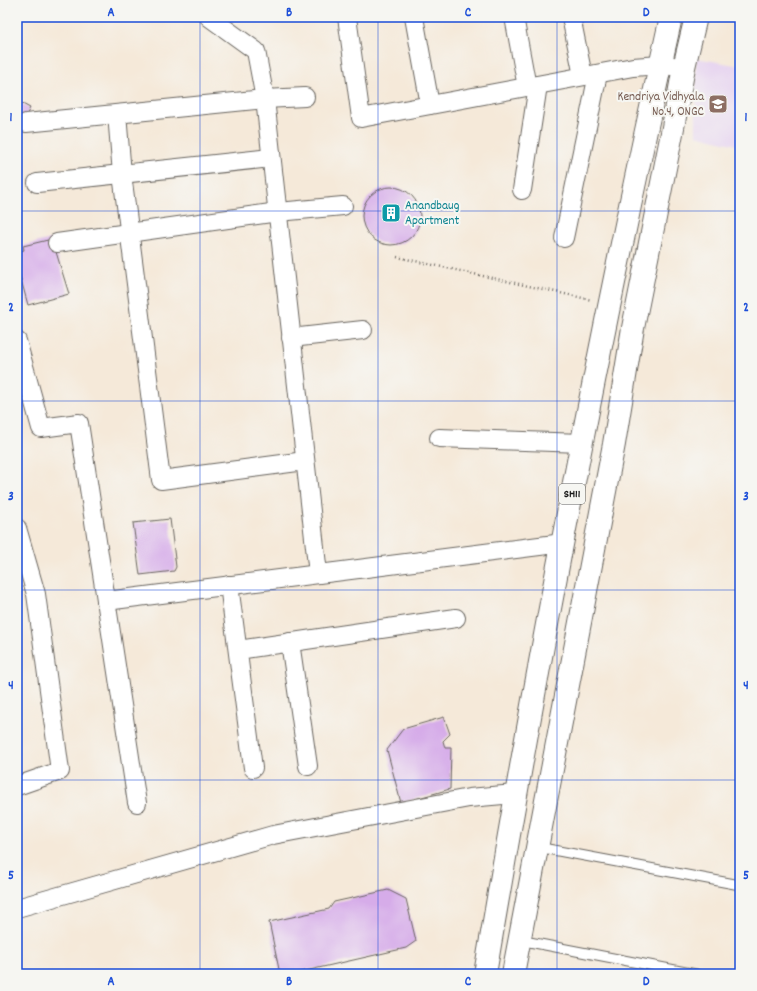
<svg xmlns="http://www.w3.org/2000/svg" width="757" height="991" viewBox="0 0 757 991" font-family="Dekko,sans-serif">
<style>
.built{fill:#e6d3f0}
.building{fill:#d6ace9}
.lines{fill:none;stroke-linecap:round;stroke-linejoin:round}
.lane-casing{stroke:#68645e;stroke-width:11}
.street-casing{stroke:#68645e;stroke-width:20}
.primary-casing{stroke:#68645e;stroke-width:24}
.path{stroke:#68645e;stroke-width:2.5;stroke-dasharray:1 3;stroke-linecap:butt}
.lane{stroke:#fff;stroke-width:9}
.street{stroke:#fff;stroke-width:18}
.primary{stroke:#fff;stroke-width:22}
.grid{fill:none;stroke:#1d4ed8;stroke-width:1;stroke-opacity:0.55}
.labels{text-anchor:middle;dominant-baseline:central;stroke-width:4;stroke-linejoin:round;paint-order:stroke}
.shield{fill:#f6f6f2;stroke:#5d5d5c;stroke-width:1}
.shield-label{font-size:12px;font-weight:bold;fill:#1c1c1c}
.education-label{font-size:13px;fill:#785e54;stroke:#f6f6f2;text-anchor:end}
.culture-label{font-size:13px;fill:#0d838f;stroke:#f6f6f2;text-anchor:start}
.neatline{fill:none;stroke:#1d4ed8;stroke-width:1.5}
.grid-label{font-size:13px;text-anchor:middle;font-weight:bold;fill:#1d4ed8}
</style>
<rect width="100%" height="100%" fill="#f6f6f2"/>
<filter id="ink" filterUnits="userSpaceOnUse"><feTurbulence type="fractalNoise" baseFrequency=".025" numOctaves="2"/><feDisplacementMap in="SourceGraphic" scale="8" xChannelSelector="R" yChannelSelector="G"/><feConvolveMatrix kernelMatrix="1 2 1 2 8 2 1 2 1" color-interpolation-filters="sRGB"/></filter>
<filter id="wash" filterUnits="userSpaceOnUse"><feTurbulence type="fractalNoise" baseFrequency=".012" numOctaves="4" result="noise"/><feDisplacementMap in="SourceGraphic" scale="16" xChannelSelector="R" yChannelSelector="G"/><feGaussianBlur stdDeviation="0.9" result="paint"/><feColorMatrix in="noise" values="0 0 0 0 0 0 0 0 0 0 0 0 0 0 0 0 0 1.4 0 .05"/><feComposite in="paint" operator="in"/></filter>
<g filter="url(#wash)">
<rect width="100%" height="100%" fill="#f5e9d9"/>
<!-- built -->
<polygon class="built" points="696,58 740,66 740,146 696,135"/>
<g id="blocks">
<!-- building -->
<g class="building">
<polygon points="17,101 30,108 17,133"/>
<circle cx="391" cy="216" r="29"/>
<polygon points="52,239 69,294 28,305 17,265 17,252 24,250 23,246"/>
<polygon points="170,519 176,567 174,571 140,575 133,523"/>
<polygon points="444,717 450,734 443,741 445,748 451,748 450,789 401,803 387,750 403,729"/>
<polygon points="388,890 406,899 416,941 406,948 292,974 280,974 269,922 329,909 334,902"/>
</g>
</g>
</g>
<g filter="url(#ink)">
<use href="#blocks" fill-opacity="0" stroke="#68645e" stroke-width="1"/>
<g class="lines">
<!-- lane casing -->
<g class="lane-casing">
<g id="lane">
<polyline points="537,847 740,885"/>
<polyline points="519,940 696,974"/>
</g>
</g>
<!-- street casing -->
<g class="street-casing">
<g id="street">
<polyline points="209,17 256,51 265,99 318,574"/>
<polyline points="347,17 361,118 633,67 660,65 684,67"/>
<polyline points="414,17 430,105"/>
<polyline points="514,17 527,87"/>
<polyline points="571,17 583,76"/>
<polyline points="117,114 122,174 161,480 305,461"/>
<polyline points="26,123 265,99 305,97"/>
<polyline points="37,183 271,158"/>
<polyline points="522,190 538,85"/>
<polyline points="564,238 598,74"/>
<polyline points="57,243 278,212 343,206"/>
<polyline points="291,338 363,330"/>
<polyline points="17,341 41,428 79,423 137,803"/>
<polyline points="439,438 582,443"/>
<polyline points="17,528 36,594 60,771 17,786"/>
<polyline points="229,585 253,768"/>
<polyline points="106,601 563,543"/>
<polyline points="290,642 308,766"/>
<polyline points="238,650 456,618"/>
<polyline points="17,908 273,835 469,798 515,794"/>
</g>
</g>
<!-- primary casing -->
<g class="primary-casing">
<g id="primary">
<path d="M485 974C539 654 600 334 671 17"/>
<polyline points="513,974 614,444 633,328 672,133 684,67 696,17"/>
</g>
</g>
<!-- path -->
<polyline class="path" points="397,257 592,300"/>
<!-- lane -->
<use href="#lane" class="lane"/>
<!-- street -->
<use href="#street" class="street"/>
<!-- primary -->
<use href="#primary" class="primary"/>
</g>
</g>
<!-- grid -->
<path class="grid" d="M200 17V974M378 17V974M557 17V974M17 211H740M17 401H740M17 590H740M17 780H740"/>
<!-- icons -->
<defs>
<g id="school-square" transform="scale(1)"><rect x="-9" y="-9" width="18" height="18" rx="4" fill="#8d6e63" stroke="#f6f6f2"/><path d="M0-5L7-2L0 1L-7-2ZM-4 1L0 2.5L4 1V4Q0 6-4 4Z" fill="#fff"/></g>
<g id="building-square" transform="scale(1)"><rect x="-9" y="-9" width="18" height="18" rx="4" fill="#0f9aa8" stroke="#f6f6f2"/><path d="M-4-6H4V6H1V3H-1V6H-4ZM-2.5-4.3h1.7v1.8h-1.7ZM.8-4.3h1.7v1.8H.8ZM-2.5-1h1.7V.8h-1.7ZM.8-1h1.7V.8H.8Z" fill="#fff"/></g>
</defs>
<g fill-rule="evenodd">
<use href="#school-square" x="718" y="104"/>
<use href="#building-square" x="391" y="213"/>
</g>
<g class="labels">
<!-- shield labels -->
<rect class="shield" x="559" y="484" width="26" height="20" rx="3"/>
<g class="shield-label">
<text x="572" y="494">SH11</text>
</g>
<!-- education labels -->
<g class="education-label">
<text x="704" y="97">Kendriya Vidhyala<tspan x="704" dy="15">No.4, ONGC</tspan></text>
</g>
<!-- culture labels -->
<g class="culture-label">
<text x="405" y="206">Anandbaug<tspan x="405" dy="15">Apartment</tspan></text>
</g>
</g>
<!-- margin -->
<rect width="757" height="991" fill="none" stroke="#f6f6f2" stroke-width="44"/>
<rect x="22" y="22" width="713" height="947" class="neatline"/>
<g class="grid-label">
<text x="111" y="16">A</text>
<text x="289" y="16">B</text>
<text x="468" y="16">C</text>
<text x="646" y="16">D</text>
<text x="11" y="121">1</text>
<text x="746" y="121">1</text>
<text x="11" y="311">2</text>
<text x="746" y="311">2</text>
<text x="11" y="500">3</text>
<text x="746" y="500">3</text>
<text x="11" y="689">4</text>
<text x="746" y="689">4</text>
<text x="11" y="879">5</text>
<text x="746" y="879">5</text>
<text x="111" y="985">A</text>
<text x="289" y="985">B</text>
<text x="468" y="985">C</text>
<text x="646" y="985">D</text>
</g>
</svg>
